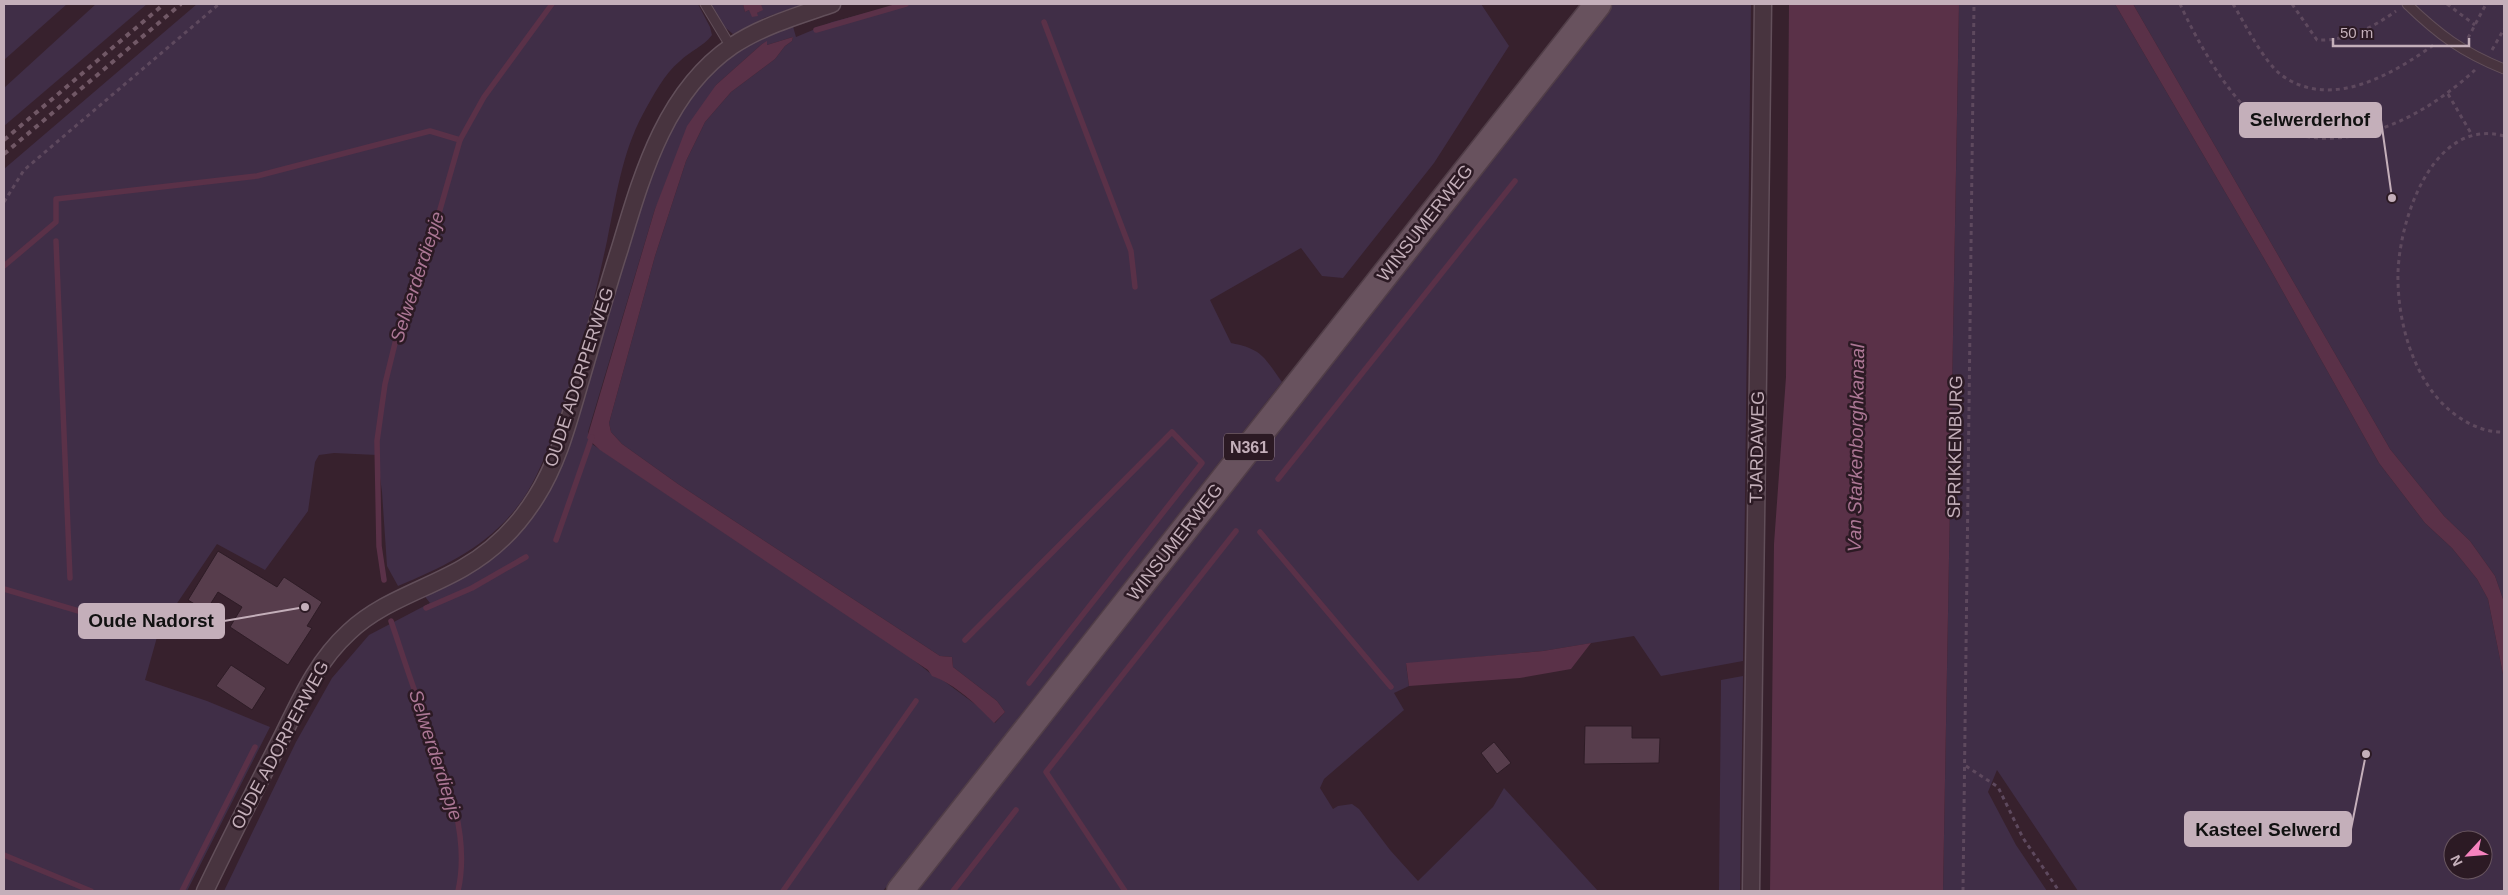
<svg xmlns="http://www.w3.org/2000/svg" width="2508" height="895" viewBox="0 0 2508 895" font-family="Helvetica,sans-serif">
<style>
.green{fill:#402e47;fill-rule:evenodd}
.water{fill:#5a3148}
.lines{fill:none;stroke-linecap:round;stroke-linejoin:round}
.stream{stroke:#5a3148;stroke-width:5.5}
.building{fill:#573d4c;stroke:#2e1c26}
.service-casing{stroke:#624f5a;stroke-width:11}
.minor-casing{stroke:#624f5a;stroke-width:19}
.primary-casing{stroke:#513e48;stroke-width:29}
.path{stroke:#5e495e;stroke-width:3;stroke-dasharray:4 4;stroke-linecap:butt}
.service{stroke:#48343f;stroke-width:9}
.minor{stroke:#48343f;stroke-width:16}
.primary{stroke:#68525e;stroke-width:26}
.rail{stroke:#715866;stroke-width:4;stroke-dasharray:5 5;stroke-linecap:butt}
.labels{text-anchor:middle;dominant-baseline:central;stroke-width:5;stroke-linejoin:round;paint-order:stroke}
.shield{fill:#2c1a24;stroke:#96828d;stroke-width:1}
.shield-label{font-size:16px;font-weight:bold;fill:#c4afba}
.street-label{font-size:18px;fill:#c4afba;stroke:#2c1a24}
.water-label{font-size:19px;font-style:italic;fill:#ac7795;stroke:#2c1a24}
.leader{fill:none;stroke:#c4afba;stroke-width:2}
.callout-dot{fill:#c4afba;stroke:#2c1a24;stroke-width:2}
.callout{fill:#c4afba;stroke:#c4afba;stroke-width:2}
.callout-label{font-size:19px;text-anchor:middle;font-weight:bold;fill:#111}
</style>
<rect width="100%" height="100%" fill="#37212d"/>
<!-- green -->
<g class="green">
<polygon points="4,4 67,4 4,60"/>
<polygon points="96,4 147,4 4,126 4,88"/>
<path d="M197 4H698L710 27 712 35C703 47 690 51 680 61 664 74 653 96 643 114 622 153 616 197 607 241 593 305 578 369 555 430 544 459 534 487 514 511 484 548 441 568 398 586L387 566 382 492 377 455 334 453 319 455 315 462 308 511 265 570 217 544 159 630 145 680 207 701 270 727 187 891H4V169Z"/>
<polygon points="710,4 743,4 745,12 749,10 757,13 762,10 761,4 804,4 764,18 733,34 722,25"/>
<path d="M901 4H1481L1509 46 1434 163 1343 278 1322 276 1301 248 1210 300 1231 343C1262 349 1264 357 1282 382L883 891H224L296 742 332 678 369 635 430 603 423 594 508 542 589 377 649 177 681 108 709 76 741 49 792 23 796 37 832 22ZM793 37 792 41 785 46 775 59 731 92 705 122 686 161 655 256 609 423 611 432 622 444 678 484 940 656 952 657 953 667 997 701 1005 712 995 723 979 707 940 678 935 677 910 657 589 442 588 432 655 209 716 85 762 44 767 42V45Z"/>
<polygon points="1613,4 1751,4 1743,661 1661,676 1634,636 1543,651 1406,664 1409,686 1394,693 1404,710 1324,779 1320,788 1333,809 1338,806 1352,804 1359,809 1390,850 1418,881 1493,807 1504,788 1598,891 914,891"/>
<path d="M1959 4H2115L2269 267 2379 463 2425 523 2452 548 2477 579 2488 599 2504 679V891H2078L1997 770 1988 792 2016 845 2047 891H1943ZM2453 840H2483V870H2453Z"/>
<polygon points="2133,4 2504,4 2504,602 2495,576 2470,541 2444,516 2390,449"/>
<polygon points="1743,676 1740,891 1719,891 1721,680"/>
</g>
<!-- water -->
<g class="water">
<polygon points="743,4 761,4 763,10 757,13 758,16 752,17 749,10 745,12"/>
<polygon points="1789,4 1959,4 1943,891 1770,891 1774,544 1786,377"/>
<polygon points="2115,4 2133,4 2390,449 2444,516 2470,541 2495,576 2504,602 2504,679 2488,599 2477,579 2452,548 2425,523 2379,463 2269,267"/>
<path d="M793 37 792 41 785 46 775 59 731 92 705 122 686 161 655 256 609 423 611 432 622 444 678 484 940 656 952 657 953 667 997 701 1005 712 994 723C977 705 955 684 932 676L928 670 600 450 587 438 655 209 687 126 716 85 762 44 767 41V45Z"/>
<polygon points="1591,643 1571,669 1520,678 1409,686 1406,663 1543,651"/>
</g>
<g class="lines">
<!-- stream -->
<g class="stream">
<polyline points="1044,22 1131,251 1135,287"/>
<polyline points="816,30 906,4"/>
<polyline points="56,241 70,578"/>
<polyline points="4,266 56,222 56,199 257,176 430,131 460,140"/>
<polyline points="1278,479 1515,181"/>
<polyline points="1260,532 1391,687"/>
<polyline points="556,540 592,437"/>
<polyline points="384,580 379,546 377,441 385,384 401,319 437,220 460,140 484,97 552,4"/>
<polyline points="4,589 150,632"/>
<polyline points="426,608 472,588 526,557"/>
<path d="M391 621C401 650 410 679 421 708 441 764 472 830 458 891"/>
<polyline points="965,640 1172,432 1202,463 1029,683"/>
<polyline points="4,855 91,891"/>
<polyline points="182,891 255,747"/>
<polyline points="783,891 916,701"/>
<polyline points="953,891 1016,810"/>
<polyline points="1125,891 1046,772 1236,531"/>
</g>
</g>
<!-- building -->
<g class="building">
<polygon points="218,551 277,587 284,577 322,602 307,626 312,628 288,665 230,627 242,607 218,592 206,611 188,600"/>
<polygon points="231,665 266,688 252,710 216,686"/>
<polygon points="1585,726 1632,726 1632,738 1660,738 1659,763 1584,764"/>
<polygon points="1494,742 1511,763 1497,774 1481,753"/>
</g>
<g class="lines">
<!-- service casing -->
<g class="service-casing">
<g id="service">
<polyline points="705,4 731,47"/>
<path d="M2407 4C2439 35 2462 52 2504 69"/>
</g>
</g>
<!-- minor casing -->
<g class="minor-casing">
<g id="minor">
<path d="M205 891C229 841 254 792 279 743 299 703 315 663 349 632 382 601 425 590 463 568 493 551 518 526 536 497 559 461 569 419 581 379 594 335 606 291 620 248 642 175 665 92 732 46 762 26 797 16 832 4"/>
<polyline points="1751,891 1763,4"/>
</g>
</g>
<!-- primary casing -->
<g class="primary-casing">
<polyline id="primary" points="900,891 1598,4"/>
</g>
<!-- path -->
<g class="path">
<path d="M2180 4C2197 41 2234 109 2271 128 2277 131 2286 132 2293 134 2360 151 2427 114 2475 70"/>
<path d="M2233 4C2245 24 2263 60 2280 74 2330 112 2393 74 2435 44"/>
<path d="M2292 4 2317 40C2347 41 2372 28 2396 11"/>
<polyline points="2447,4 2475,25"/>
<polyline points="2468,38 2486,4"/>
<polyline points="2492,50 2504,29"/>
<polyline points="2448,94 2472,135"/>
<path d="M2504 136C2431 116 2396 227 2398 282 2399 326 2414 377 2446 407 2461 421 2483 433 2504 432"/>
<polyline points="4,202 24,170 219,4"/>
<polyline points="1966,766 1998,787 2023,838 2059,891"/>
<polyline points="1963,891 1974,4"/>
</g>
<!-- service -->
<use href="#service" class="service"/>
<!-- minor -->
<use href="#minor" class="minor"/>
<!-- primary -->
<use href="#primary" class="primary"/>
<!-- rail -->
<g class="rail">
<polyline points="4,140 164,4"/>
<polyline points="4,154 181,4"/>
</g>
</g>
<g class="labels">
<!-- shield labels -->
<rect class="shield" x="1224" y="433.5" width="50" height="27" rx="4"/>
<g class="shield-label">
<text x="1249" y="447">N361</text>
</g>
<!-- street labels -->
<g class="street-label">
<text transform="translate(1425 223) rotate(-52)">WINSUMERWEG</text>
<text transform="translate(579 377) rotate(-72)">OUDE ADORPERWEG</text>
<text transform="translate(1757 447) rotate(-89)">TJARDAWEG</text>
<text transform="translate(1955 447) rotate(-89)">SPRIKKENBURG</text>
<text transform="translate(1175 542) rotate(-52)">WINSUMERWEG</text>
<text transform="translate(280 745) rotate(-62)">OUDE ADORPERWEG</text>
</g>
<!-- water labels -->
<g class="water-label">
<text transform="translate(417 277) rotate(-72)">Selwerderdiepje</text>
<text transform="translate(1856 448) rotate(-89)">Van Starkenborghkanaal</text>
<text transform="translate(436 755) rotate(72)">Selwerderdiepje</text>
</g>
</g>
<!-- callouts -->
<path class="leader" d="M2392 198L2381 120M305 607L224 621M2366 754L2351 829"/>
<g class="callout-dot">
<circle cx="2392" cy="198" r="5"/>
<circle cx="305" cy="607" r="5"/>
<circle cx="2366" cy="754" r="5"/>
</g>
<g class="callout">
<rect x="2240" y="103" width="141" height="34" rx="5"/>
<rect x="79" y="604" width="145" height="34" rx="5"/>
<rect x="2185" y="812" width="166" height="34" rx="5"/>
</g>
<g class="callout-label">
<text x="2310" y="126">Selwerderhof</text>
<text x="151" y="627">Oude Nadorst</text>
<text x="2268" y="836">Kasteel Selwerd</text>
</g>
<!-- border -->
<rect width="2508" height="895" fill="none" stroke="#c4afba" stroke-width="10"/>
<!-- north arrow -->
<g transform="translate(2468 855) rotate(244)"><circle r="24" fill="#2c1a24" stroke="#695660"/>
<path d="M0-4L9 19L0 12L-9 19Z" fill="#f583be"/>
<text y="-8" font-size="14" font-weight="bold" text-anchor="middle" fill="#c4afba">N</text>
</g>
<!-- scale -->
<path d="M2333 38v8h136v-8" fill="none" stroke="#c4afba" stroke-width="2.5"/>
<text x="2340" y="38" font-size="15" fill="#c4afba" stroke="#2c1a24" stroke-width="4" paint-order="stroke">50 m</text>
</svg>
